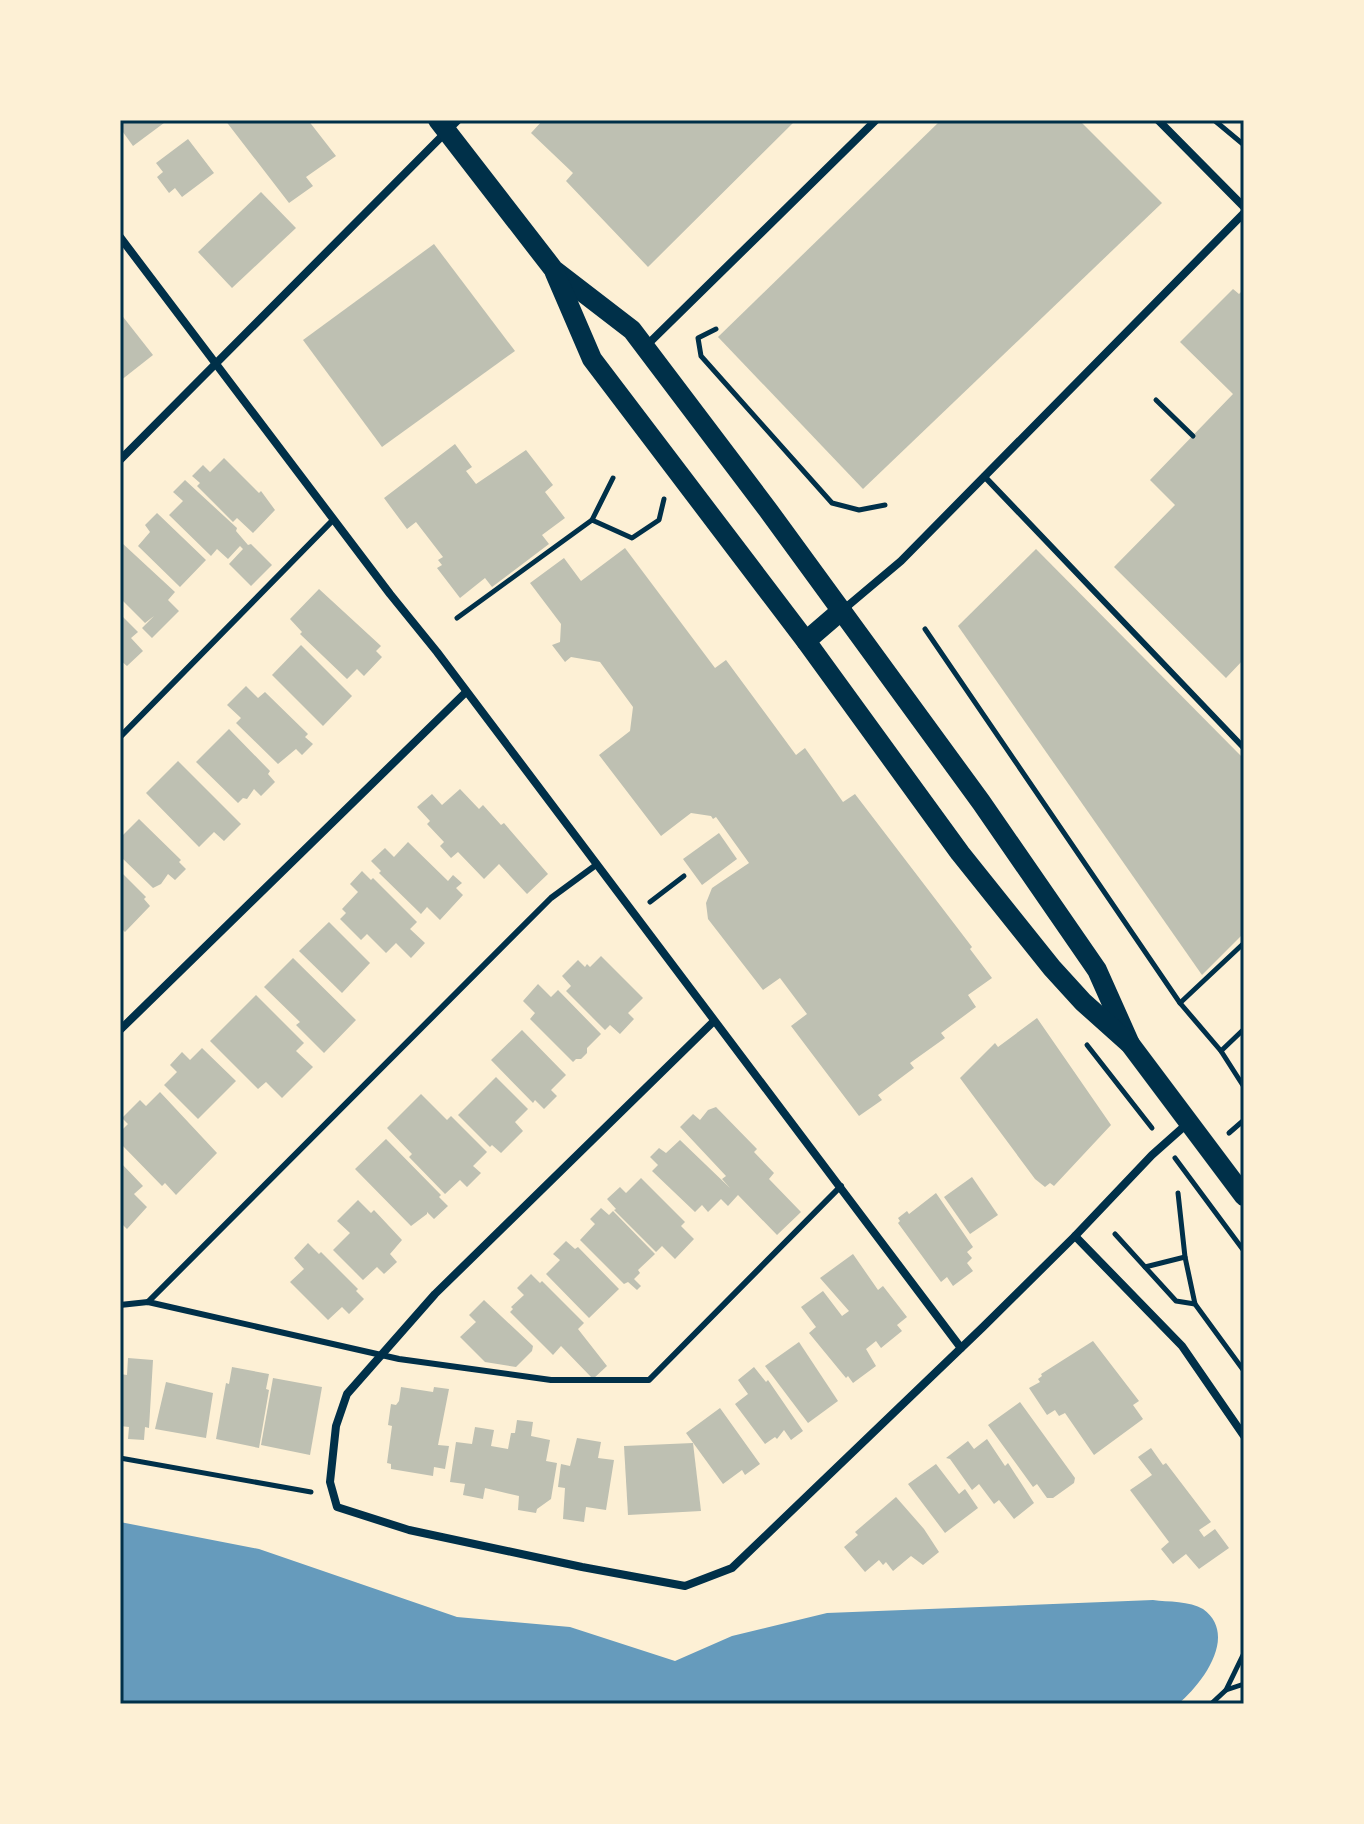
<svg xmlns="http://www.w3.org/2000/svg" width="1364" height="1824" viewBox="0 0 1364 1824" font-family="Overpass,sans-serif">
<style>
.water{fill:#669bbc}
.building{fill:#bec0b2}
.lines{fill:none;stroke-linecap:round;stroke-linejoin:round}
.path{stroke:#003049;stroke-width:5}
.service{stroke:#003049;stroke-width:6}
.minor{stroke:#003049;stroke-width:8}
.primary{stroke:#003049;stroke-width:20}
.neatline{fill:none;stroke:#003049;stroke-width:3}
</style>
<rect width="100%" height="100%" fill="#fdf0d5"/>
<!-- water -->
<path class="water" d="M120 1522 259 1549 457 1617 570 1627 675 1661 732 1636 827 1613 1153 1600C1168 1602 1190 1601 1203 1609 1239 1635 1202 1684 1178 1704H120Z"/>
<!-- building -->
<g class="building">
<polygon points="120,120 168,120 133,146 120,128"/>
<polygon points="225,120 308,120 336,156 306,177 313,186 289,203"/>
<polygon points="543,120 796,120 648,267 566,181 573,173 531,133"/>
<polygon points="941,120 1079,120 1162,203 863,489 718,337"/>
<polygon points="188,139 214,173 182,197 175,188 169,193 157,177 163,172 156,163"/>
<polygon points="261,192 296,228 232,288 198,252"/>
<polygon points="434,244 515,351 382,447 303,340"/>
<polygon points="1233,289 1239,294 1244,289 1244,659 1226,678 1114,567 1175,505 1150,480 1233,394 1180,342"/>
<polygon points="120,313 153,355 120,381"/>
<polygon points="455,444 472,467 466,471 476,484 526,450 553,485 545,492 565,518 542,535 549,544 492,587 485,578 460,598 437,568 442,565 438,560 443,557 416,522 407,529 384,498"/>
<polygon points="224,458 259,493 261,491 275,510 253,533 237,518 233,522 197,486 200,483 192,476 203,465 210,472"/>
<polygon points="185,480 237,528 236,531 248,545 251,544 272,565 251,586 229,564 243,549 240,546 228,559 217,549 211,556 169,515 183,501 173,492"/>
<polygon points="157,513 206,560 180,587 138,546 150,532 145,525"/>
<polygon points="122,543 175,592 168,600 179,611 152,638 142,628 154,616 145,623 120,598 120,545"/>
<polygon points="625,548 715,668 726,660 796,755 805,748 843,802 855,794 972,947 970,949 992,978 968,995 976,1007 941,1033 945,1038 910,1063 914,1068 878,1095 882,1100 859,1116 791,1026 807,1014 780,978 763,990 708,919 706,903 712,888 749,863 716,817 713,819 711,816 691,813 661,836 599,755 630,731 633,707 600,662 571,657 565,662 552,645 560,642 561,624 530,583 564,558 581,581"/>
<polygon points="1036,549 1244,759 1244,933 1202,975 958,626"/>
<polygon points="319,589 381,646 376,651 382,657 364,676 357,669 347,679 300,634 302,632 290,619"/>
<polygon points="120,614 138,632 131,638 143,651 127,666 120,660"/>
<polygon points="301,645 352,696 323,726 272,675"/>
<polygon points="246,686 258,698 265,692 308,734 305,737 313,744 302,755 296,749 278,764 236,723 241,718 227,705"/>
<polygon points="229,729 270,771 268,774 275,782 261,796 254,789 247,799 243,798 238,803 196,762"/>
<polygon points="178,761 241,824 224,841 214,832 199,847 146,793"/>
<polygon points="460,789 479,809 483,805 501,825 504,823 548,874 527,894 499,864 484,879 458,852 451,858 440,846 444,842 427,824 430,821 417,807 432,794 442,805"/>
<polygon points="139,819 181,860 179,862 186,869 175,880 168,874 161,884 153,888 120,856 120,838"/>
<polygon points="719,833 737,859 702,885 683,859"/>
<polygon points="408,842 448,881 453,875 462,883 456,888 463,895 440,920 427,907 421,914 379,873 381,871 371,861 385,848 394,857"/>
<polygon points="120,871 146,897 144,899 150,906 125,932 120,927"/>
<polygon points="362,871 371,880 373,878 417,922 410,929 425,943 411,958 396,943 386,953 367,934 361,940 340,919 346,913 342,909 358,892 350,884"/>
<polygon points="329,922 370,963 342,993 299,951"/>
<polygon points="601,956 643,998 628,1013 634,1019 620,1034 610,1025 605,1030 566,991 571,986 562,976 578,960 585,967 587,964 590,967"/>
<polygon points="293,958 356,1020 324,1053 296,1025 300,1022 264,987"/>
<polygon points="538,984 551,997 558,990 601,1034 587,1048 587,1053 581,1059 576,1059 573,1062 530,1019 535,1013 523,1001"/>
<polygon points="256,995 304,1043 296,1051 313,1067 282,1098 266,1082 258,1089 210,1041"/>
<polygon points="1037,1018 1111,1125 1054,1186 1050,1183 1045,1187 1035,1179 960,1078 995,1043 998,1047"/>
<polygon points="522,1030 566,1075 551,1090 557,1096 544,1109 535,1100 533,1103 491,1060"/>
<polygon points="202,1048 236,1081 198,1119 164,1085 177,1072 170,1065 182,1052 190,1060"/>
<polygon points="496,1077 528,1109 515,1122 523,1131 501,1153 492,1145 490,1147 458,1115"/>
<polygon points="160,1092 217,1153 176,1195 165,1183 162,1186 120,1143 120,1132 128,1124 122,1118 140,1100 146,1106"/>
<polygon points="421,1094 447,1120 451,1116 487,1152 473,1166 481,1173 467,1187 460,1180 445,1194 409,1157 412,1154 387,1128"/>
<polygon points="716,1107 757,1149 754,1152 774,1173 769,1179 801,1212 777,1235 738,1195 728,1206 721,1199 708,1212 702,1205 695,1212 652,1171 658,1165 650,1157 659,1148 666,1153 680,1140 730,1188 722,1179 726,1176 680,1127 693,1114 700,1120 708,1110"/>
<polygon points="386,1139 441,1195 439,1197 448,1206 434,1219 427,1212 427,1214 411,1226 355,1169"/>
<polygon points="120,1162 143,1186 134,1194 147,1207 127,1229 122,1224 120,1226"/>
<polygon points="972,1177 998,1215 970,1234 944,1197"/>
<polygon points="641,1178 685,1222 681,1226 694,1239 675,1259 662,1246 656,1252 614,1210 616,1209 607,1199 620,1187 626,1193"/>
<polygon points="936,1193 973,1247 967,1252 972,1258 967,1263 973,1271 953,1286 947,1277 941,1282 898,1223 900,1221 898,1218 907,1211 909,1214"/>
<polygon points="358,1200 371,1213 374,1210 402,1240 390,1254 397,1262 384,1274 377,1267 363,1280 333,1250 350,1233 337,1221"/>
<polygon points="601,1208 609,1215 613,1211 655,1254 638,1270 640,1273 634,1279 641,1286 637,1290 628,1282 624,1284 580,1240 595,1224 590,1219"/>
<polygon points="566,1241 575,1249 578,1247 619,1289 589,1318 546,1274 560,1260 553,1254"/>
<polygon points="308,1243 319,1254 321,1252 358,1289 356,1291 364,1299 349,1314 342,1307 328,1320 290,1282 304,1269 294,1258"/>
<polygon points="853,1254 878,1290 883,1286 907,1317 897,1325 902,1331 881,1348 876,1341 866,1349 876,1366 853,1383 848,1376 846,1378 809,1333 816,1327 801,1307 823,1291 842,1316 849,1311 820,1278"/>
<polygon points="531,1274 540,1283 542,1281 584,1323 578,1329 607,1366 593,1379 561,1346 553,1355 510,1312 513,1309 511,1307 524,1295 517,1288"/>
<polygon points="484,1300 533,1346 532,1351 516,1367 485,1362 460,1337 476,1322 469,1315"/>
<polygon points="1093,1341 1139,1401 1133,1405 1143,1419 1094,1455 1065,1413 1059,1416 1055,1410 1047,1415 1029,1388 1040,1382 1038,1379 1042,1376 1041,1374"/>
<polygon points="799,1342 838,1401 808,1423 765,1366"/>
<polygon points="128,1358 153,1360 149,1428 145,1427 144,1440 128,1439 129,1427 120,1426 120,1374 127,1375"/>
<polygon points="232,1367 269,1374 266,1389 269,1390 259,1448 216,1439 226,1383 229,1384"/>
<polygon points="754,1367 766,1382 768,1380 803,1431 791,1440 784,1430 777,1439 775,1437 765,1444 735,1404 748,1394 738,1380"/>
<polygon points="273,1378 322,1387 310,1455 261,1445"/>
<polygon points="166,1382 213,1393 206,1438 155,1429"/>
<polygon points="401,1387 433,1392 434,1387 449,1389 438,1445 449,1446 445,1469 434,1467 433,1476 391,1469 391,1464 387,1463 392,1426 388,1425 391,1404 396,1405 399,1401"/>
<polygon points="1020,1402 1075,1478 1074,1483 1053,1498 1047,1498 1037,1484 1033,1487 988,1425"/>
<polygon points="720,1408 760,1464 745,1475 742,1470 723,1484 686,1433"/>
<polygon points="517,1420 533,1422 531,1436 550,1440 546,1461 557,1463 551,1499 537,1509 536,1513 518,1510 519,1496 485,1488 483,1499 463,1495 465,1484 450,1482 456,1442 472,1444 475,1427 494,1430 491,1446 508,1449 511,1433 515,1433"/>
<polygon points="577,1438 601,1442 598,1458 614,1460 606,1510 586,1507 584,1522 563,1519 565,1488 558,1487 561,1464 570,1466"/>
<polygon points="987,1439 1005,1466 1008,1463 1034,1503 1014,1519 999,1500 994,1504 979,1484 972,1490 950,1459 946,1458 968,1441 974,1449"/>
<polygon points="693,1443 701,1511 628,1515 624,1446"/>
<polygon points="1151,1448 1163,1465 1166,1463 1211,1522 1199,1530 1204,1537 1215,1529 1229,1548 1199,1569 1186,1554 1173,1564 1161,1549 1169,1542 1130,1490 1152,1475 1138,1457"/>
<polygon points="936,1464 959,1494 965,1489 978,1508 945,1533 908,1484"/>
<polygon points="896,1497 924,1529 939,1552 923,1565 911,1556 893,1571 886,1562 883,1565 879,1560 865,1572 844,1547 858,1535 855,1532"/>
</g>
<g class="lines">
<!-- path -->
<g class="path">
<polyline points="1214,120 1244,145"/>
<polyline points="716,329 698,338 701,356 832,503 859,510 885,505"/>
<polyline points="1156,400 1193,436"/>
<polyline points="592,520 613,478"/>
<polyline points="457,618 592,520 632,538 659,520 664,499"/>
<polyline points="925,629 1180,1003 1221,1051 1244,1087"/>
<polyline points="650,902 684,876"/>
<polyline points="1180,1003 1244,943"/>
<polyline points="1087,1045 1152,1128"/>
<polyline points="1221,1051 1244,1029"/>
<polyline points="1229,1133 1244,1120"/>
<polyline points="1175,1158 1244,1251"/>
<polyline points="1178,1193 1185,1257 1195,1304 1244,1371"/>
<polyline points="1115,1234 1176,1301 1195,1304"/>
<polyline points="1145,1267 1185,1257"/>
<polyline points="120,1458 311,1492"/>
<polyline points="1226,1690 1244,1653"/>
<polyline points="1211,1704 1226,1690 1244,1684"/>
</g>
<!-- service -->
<g class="service">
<polyline points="984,476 1244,748"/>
<polyline points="120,737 333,520"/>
<polyline points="148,1302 551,898 596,865"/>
<polyline points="120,1305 148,1302 399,1359 551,1380 649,1380 841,1186"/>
</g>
<!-- minor -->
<g class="minor">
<polyline points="1158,120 1244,207"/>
<polyline points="120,237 390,594 437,652 961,1348"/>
<polyline points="646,346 876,120"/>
<polyline points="120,460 458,120"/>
<polyline points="844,609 901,561 1244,213"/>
<polyline points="713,1022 435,1294 347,1394 336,1426 330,1482 337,1507 409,1530 582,1567 685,1586 732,1568 983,1327 1075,1236 1152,1155 1188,1123"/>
<polyline points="120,1030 466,692"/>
<polyline points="1075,1236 1182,1346 1244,1436"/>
</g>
<!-- primary -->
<g class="primary">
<polyline points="438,120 554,270 632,330 768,510 981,802 1097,970 1130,1044"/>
<polyline points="555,273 592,359 806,641 960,853 1052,968 1083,1002 1130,1044 1244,1196"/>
<polyline points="806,641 842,610"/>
</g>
</g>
<!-- border -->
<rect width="1364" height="1824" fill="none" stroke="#fdf0d5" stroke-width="244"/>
<rect x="122" y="122" width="1120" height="1580" class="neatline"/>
</svg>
